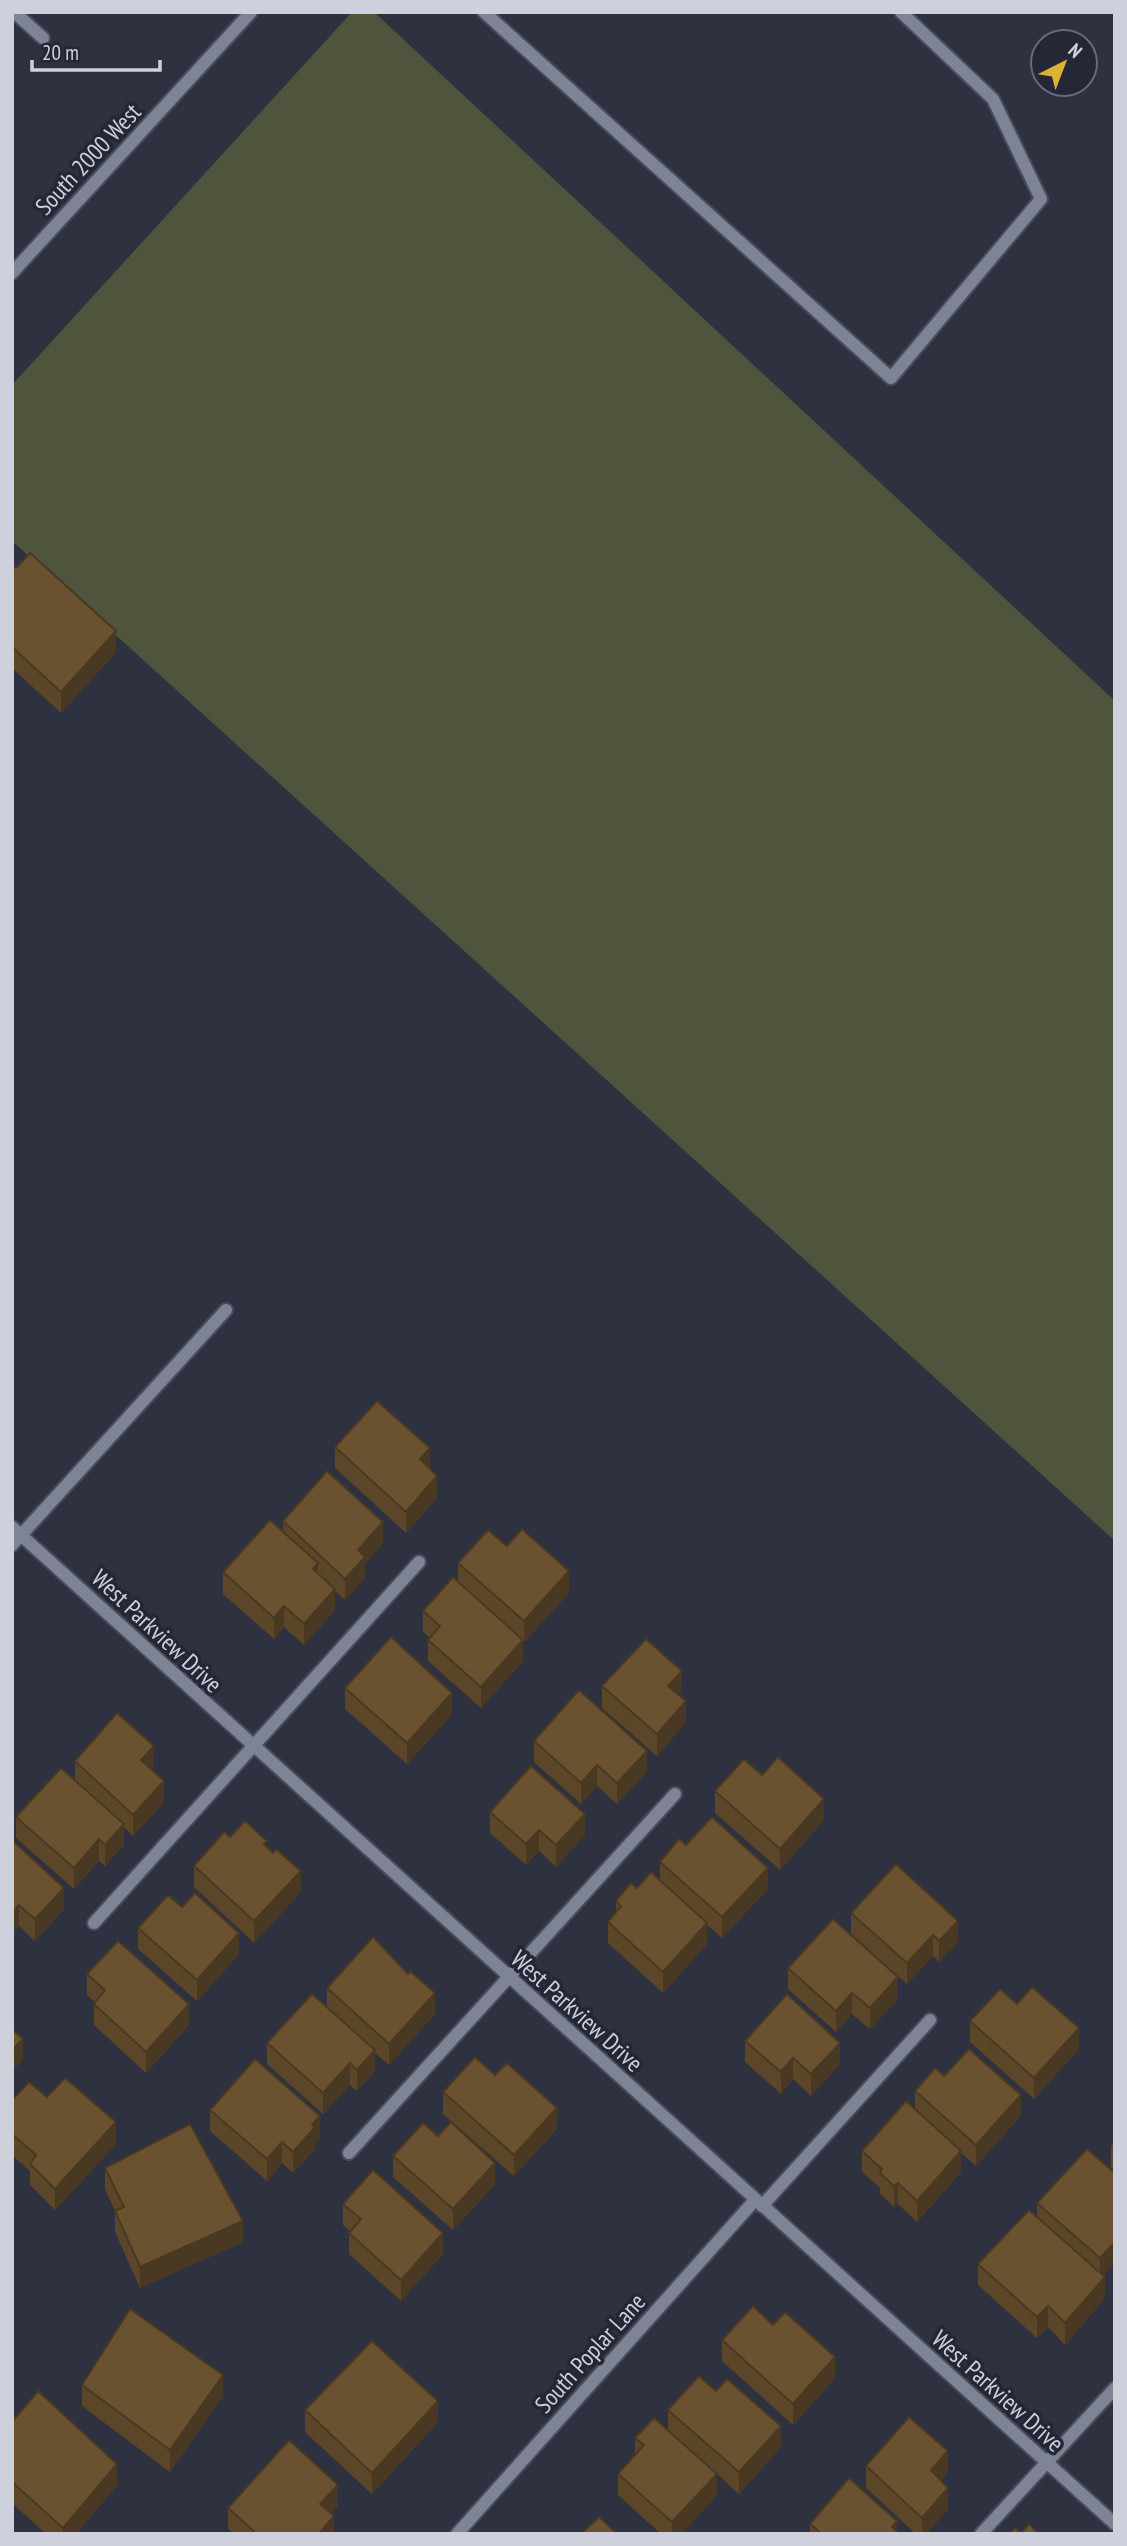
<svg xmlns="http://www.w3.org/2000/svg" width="1127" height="2546" viewBox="0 0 1127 2546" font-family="'PT Sans Narrow',sans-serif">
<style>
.green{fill:#4e553c}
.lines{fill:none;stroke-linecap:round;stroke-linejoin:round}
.minor-casing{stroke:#4a4d59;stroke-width:16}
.minor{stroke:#7e8395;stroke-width:12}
.wall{fill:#5b4629}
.shaded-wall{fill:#4a3922}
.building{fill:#6a5130;stroke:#4a3922;stroke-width:2}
.labels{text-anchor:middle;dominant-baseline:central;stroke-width:7;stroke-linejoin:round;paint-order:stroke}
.street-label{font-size:24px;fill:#ced1db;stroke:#242736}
</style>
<rect width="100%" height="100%" fill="#2e3140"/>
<!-- green -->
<polygon class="green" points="352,12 374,12 1115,701 1115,1541 12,541 12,385"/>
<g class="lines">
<!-- minor casing -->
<g class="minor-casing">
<g id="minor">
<polyline points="14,12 43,38"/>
<polyline points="484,12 891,378 1041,199 993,99 901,12"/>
<polyline points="12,273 251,12"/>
<polyline points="12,1527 1115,2524"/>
<polyline points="12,1545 226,1310"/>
<polyline points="94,1923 419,1562"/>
<polyline points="349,2153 675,1794"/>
<polyline points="762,2206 930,2020"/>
<polyline points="457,2534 755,2200"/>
<polyline points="981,2534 1115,2388"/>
</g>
</g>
<!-- minor -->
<use href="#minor" class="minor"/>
</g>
<!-- wall -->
<g class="wall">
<polygon points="12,564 116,652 61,713 12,668"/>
<polygon points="335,1447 430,1470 437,1498 406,1533 335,1468"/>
<polygon points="283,1521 383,1543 365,1564 365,1578 345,1600 335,1591 335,1610 304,1645 284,1627 274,1639 223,1594 223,1572 283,1532"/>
<polygon points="507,1546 569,1593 524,1642 523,1641 523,1661 481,1708 428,1661 428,1640 430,1638 423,1632 423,1611 458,1582 458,1563"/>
<polygon points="602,1686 682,1692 679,1695 686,1722 657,1756 602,1708"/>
<polygon points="345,1688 452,1714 407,1764 345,1709"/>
<polygon points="534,1741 647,1772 617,1804 597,1786 581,1804 534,1762"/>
<polygon points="75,1761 154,1767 151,1770 164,1802 133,1836 124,1827 124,1845 105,1866 99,1861 74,1889 16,1838 16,1817 75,1780"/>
<polygon points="762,1775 824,1820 780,1870 715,1813 715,1791"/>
<polygon points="490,1812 585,1835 556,1867 539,1851 526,1865 490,1833"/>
<polygon points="230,1837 267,1847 301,1892 254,1943 194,1887 194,1866"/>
<polygon points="12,1840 64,1909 35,1941 19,1926"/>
<polygon points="660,1862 768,1889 722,1938 707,1925 707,1944 663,1993 608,1943 608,1922 616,1912 616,1901 637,1888 660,1880"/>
<polygon points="182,1907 239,1954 197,2001 138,1949 138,1928"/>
<polygon points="851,1913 958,1942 939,1962 933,1956 907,1984 851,1934"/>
<polygon points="788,1968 898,1999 870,2029 852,2014 836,2032 788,1989"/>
<polygon points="87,1974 189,2025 146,2073 94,2025 94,2004 95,2002 87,1995"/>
<polygon points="327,1988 435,2014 389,2065 375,2053 375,2071 357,2091 350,2085 323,2114 267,2064 267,2043 327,2007"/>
<polygon points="970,2021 1079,2049 1034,2099 970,2042"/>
<polygon points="745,2041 840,2064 811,2096 793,2079 781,2094 745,2062"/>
<polygon points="495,2075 557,2129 514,2176 443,2114 443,2092"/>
<polygon points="944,2076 1021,2116 976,2166 961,2153 961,2172 917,2222 898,2204 894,2207 880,2194 880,2188 862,2172 862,2151 915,2110 915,2091"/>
<polygon points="47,2097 116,2144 55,2210 30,2185 30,2171 12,2155 12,2100"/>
<polygon points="210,2110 320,2138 315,2143 315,2149 293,2173 282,2163 267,2181 210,2131"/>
<polygon points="1115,2142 1115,2171 1111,2168 1111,2146"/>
<polygon points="393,2156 495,2184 453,2230 393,2177"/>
<polygon points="105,2168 243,2242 140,2288 115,2232 115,2211 105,2189"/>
<polygon points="1115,2173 1115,2263 1103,2276 1105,2298 1065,2345 1048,2327 1037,2338 978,2285 978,2264 1037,2217 1037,2203"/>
<polygon points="343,2204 443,2254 401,2301 349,2254 349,2233 350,2231 343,2225"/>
<polygon points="722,2340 835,2378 793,2425 722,2361"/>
<polygon points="82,2385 223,2396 170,2472 82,2406"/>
<polygon points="305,2410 438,2422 372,2494 305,2432"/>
<polygon points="668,2410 781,2447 739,2494 717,2474 717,2495 681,2534 661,2534 618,2495 618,2474 635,2455 635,2438 668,2430"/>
<polygon points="12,2422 117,2485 76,2534 46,2534 12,2503"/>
<polygon points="866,2466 948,2472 941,2480 948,2509 926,2534 916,2534 866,2488"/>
<polygon points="338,2506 331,2513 334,2534 234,2534 228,2529 228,2508"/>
<polygon points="810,2524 897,2531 900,2534 810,2534"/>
</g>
<!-- shaded-wall -->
<g class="shaded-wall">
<polygon points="116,631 116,652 61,713 61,692"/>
<polygon points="430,1448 430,1470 420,1459"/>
<polygon points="437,1476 437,1498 406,1533 406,1512"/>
<polygon points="383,1522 383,1543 365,1564 365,1578 345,1600 345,1579 358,1550"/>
<polygon points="318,1563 318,1585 313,1569"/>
<polygon points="569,1571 569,1593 524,1642 524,1621"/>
<polygon points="335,1589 335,1610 304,1645 304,1624"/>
<polygon points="284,1606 284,1627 274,1639 274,1618"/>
<polygon points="523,1640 523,1661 481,1708 481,1687"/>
<polygon points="682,1671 682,1692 668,1707 668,1686"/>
<polygon points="452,1693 452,1714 407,1764 407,1743"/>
<polygon points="686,1701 686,1722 657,1756 657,1734"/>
<polygon points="154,1746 154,1767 141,1781 141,1760"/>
<polygon points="647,1751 647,1772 617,1804 617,1783"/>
<polygon points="597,1765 597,1786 581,1804 581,1783"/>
<polygon points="164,1781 164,1802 133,1836 133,1815"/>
<polygon points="824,1799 824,1820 780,1870 780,1849"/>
<polygon points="585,1814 585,1835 556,1867 556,1845"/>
<polygon points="124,1824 124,1845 105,1866 105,1845"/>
<polygon points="539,1830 539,1851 526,1865 526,1844"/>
<polygon points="99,1839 99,1861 74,1889 74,1868"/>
<polygon points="768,1868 768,1889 722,1938 722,1917"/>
<polygon points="301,1871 301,1892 254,1943 254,1921"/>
<polygon points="64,1888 64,1909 35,1941 35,1919"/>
<polygon points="19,1905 19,1926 12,1933 12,1912"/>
<polygon points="958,1921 958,1942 939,1962 939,1941"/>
<polygon points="707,1923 707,1944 663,1993 663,1972"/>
<polygon points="239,1933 239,1954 197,2001 197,1980"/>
<polygon points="933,1935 933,1956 907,1984 907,1963"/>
<polygon points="898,1977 898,1999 870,2029 870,2008"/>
<polygon points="435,1993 435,2014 389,2065 389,2044"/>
<polygon points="852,1993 852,2014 836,2032 836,2011"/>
<polygon points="189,2004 189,2025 146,2073 146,2052"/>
<polygon points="1079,2028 1079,2049 1034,2099 1034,2078"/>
<polygon points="23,2039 23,2060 12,2071 12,2050"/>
<polygon points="840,2043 840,2064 811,2096 811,2074"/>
<polygon points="375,2050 375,2071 357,2091 357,2070"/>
<polygon points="793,2058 793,2079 781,2094 781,2072"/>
<polygon points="350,2063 350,2085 323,2114 323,2093"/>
<polygon points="1021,2095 1021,2116 976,2166 976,2145"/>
<polygon points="557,2108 557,2129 514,2176 514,2155"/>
<polygon points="320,2116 320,2138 315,2143 315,2149 293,2173 293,2152 312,2125"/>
<polygon points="116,2122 116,2144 55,2210 55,2189"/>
<polygon points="282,2142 282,2163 267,2181 267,2159"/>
<polygon points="961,2151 961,2172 917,2222 917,2201"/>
<polygon points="495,2163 495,2184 453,2230 453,2209"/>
<polygon points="898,2183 898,2204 894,2207 894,2186"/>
<polygon points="243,2221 243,2242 140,2288 140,2267"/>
<polygon points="443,2233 443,2254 401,2301 401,2280"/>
<polygon points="1115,2242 1115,2263 1100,2279 1100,2258"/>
<polygon points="1105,2277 1105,2298 1065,2345 1065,2323"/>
<polygon points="1048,2306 1048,2327 1037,2338 1037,2317"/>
<polygon points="835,2357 835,2378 793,2425 793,2404"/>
<polygon points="223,2375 223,2396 170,2472 170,2450"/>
<polygon points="438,2401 438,2422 372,2494 372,2473"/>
<polygon points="781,2426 781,2447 739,2494 739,2472"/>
<polygon points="948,2451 948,2472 931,2492 931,2470"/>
<polygon points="117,2464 117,2485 76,2534 63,2534 63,2528"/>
<polygon points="717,2474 717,2495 681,2534 672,2534 672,2522"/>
<polygon points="338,2485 338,2506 320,2525 320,2504"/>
<polygon points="948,2488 948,2509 926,2534 922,2534 922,2518"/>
<polygon points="334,2516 334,2534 319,2534"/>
<polygon points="897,2521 897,2534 892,2527"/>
</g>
<!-- building -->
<g class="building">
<polygon points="30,553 116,631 61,692 12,647 12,564 16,568"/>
<polygon points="377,1401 430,1448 420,1459 437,1476 406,1512 335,1447"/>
<polygon points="327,1471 383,1522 358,1550 365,1557 345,1579 283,1521"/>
<polygon points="270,1520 318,1563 313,1569 335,1589 304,1624 284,1606 274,1618 223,1572"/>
<polygon points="522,1529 569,1571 524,1621 458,1563 488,1530 507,1546"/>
<polygon points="453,1577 523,1640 481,1687 428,1640 440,1626 423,1611"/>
<polygon points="391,1637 452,1693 407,1743 345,1688"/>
<polygon points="646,1639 682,1671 668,1686 686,1701 657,1734 602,1686"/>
<polygon points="579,1690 647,1751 617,1783 597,1765 581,1783 534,1741"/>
<polygon points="117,1713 154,1746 141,1760 164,1781 133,1815 75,1761"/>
<polygon points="778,1757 824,1799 780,1849 715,1791 744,1759 762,1775"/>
<polygon points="531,1766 585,1814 556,1845 539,1830 526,1844 490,1812"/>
<polygon points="61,1768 124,1824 105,1845 99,1839 74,1868 16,1817"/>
<polygon points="712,1817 768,1868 722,1917 660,1862 679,1839 686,1845"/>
<polygon points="245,1821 267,1841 264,1844 273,1853 276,1849 301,1871 254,1921 194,1866 224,1832 230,1837"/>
<polygon points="12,1840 64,1888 35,1919 19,1905 12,1912"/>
<polygon points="896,1864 958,1921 939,1941 933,1935 907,1963 851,1913"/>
<polygon points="651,1872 707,1923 663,1972 608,1922 621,1906 616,1901 631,1883 637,1888"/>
<polygon points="195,1893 239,1933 197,1980 138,1928 168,1895 182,1907"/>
<polygon points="833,1919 898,1977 870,2008 852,1993 836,2011 788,1968"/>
<polygon points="373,1937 408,1974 410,1971 435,1993 389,2044 327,1988"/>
<polygon points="118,1941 189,2004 146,2052 94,2004 105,1990 87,1974"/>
<polygon points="1032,1987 1079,2028 1034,2078 970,2021 1000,1989 1017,2004"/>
<polygon points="312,1994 375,2050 357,2070 350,2063 323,2093 267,2043"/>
<polygon points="787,1994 840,2043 811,2074 793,2058 781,2072 745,2041"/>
<polygon points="12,2029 23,2039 12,2050"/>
<polygon points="969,2049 1021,2095 976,2145 915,2091 935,2068 944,2076"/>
<polygon points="475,2057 495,2075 507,2063 557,2108 514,2155 443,2092"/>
<polygon points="255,2059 320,2116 312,2125 315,2127 293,2152 282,2142 267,2159 210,2110"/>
<polygon points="65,2078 116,2122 55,2189 30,2164 36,2155 12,2134 12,2100 29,2082 47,2097"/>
<polygon points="906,2101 961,2151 917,2201 898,2183 894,2186 880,2173 882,2169 862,2151"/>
<polygon points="451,2122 495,2163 453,2209 393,2156 423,2123 438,2136"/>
<polygon points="190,2124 243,2221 140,2267 115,2211 124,2207 105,2168"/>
<polygon points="1087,2149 1115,2173 1115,2242 1100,2258 1037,2203"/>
<polygon points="373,2170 443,2233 401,2280 349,2233 361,2219 343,2204"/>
<polygon points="1029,2210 1105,2277 1065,2323 1048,2306 1037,2317 978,2264"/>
<polygon points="753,2306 773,2325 785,2312 835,2357 793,2404 722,2340"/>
<polygon points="130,2309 223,2375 170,2450 82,2385"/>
<polygon points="372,2341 438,2401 372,2473 305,2410"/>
<polygon points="699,2376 716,2391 727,2379 781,2426 739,2472 668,2410"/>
<polygon points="38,2391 117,2464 63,2528 12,2482 12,2422"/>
<polygon points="909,2417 948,2451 931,2470 948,2488 922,2518 866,2466"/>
<polygon points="654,2418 717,2474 672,2522 618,2474 644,2445 635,2438"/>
<polygon points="289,2440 338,2485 320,2504 334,2516 319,2534 257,2534 228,2508"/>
<polygon points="849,2478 897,2521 892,2527 900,2534 822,2534 810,2524"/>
<polygon points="599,2517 617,2534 581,2534"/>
<polygon points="1029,2524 1039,2534 1010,2534 1015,2528 1021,2533"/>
</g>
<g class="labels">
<!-- street labels -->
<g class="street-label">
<text transform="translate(88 159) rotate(-47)">South 2000 West</text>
<text transform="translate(157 1631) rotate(43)">West Parkview Drive</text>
<text transform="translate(577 2011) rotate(42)">West Parkview Drive</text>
<text transform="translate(590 2353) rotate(-48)">South Poplar Lane</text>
<text transform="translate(998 2391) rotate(42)">West Parkview Drive</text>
</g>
</g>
<!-- border -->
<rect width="1127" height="2546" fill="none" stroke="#ced1db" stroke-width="28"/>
<!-- north arrow -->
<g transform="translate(1064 63) rotate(42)"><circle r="33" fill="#242736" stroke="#686b78" stroke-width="2"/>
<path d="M0-5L12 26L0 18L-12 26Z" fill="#dcb233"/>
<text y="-10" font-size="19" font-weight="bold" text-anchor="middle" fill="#ced1db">N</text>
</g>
<!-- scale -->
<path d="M32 60v10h128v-10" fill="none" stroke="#ced1db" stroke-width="3.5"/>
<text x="42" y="60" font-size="21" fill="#ced1db" stroke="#242736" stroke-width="5" paint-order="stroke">20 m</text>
</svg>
